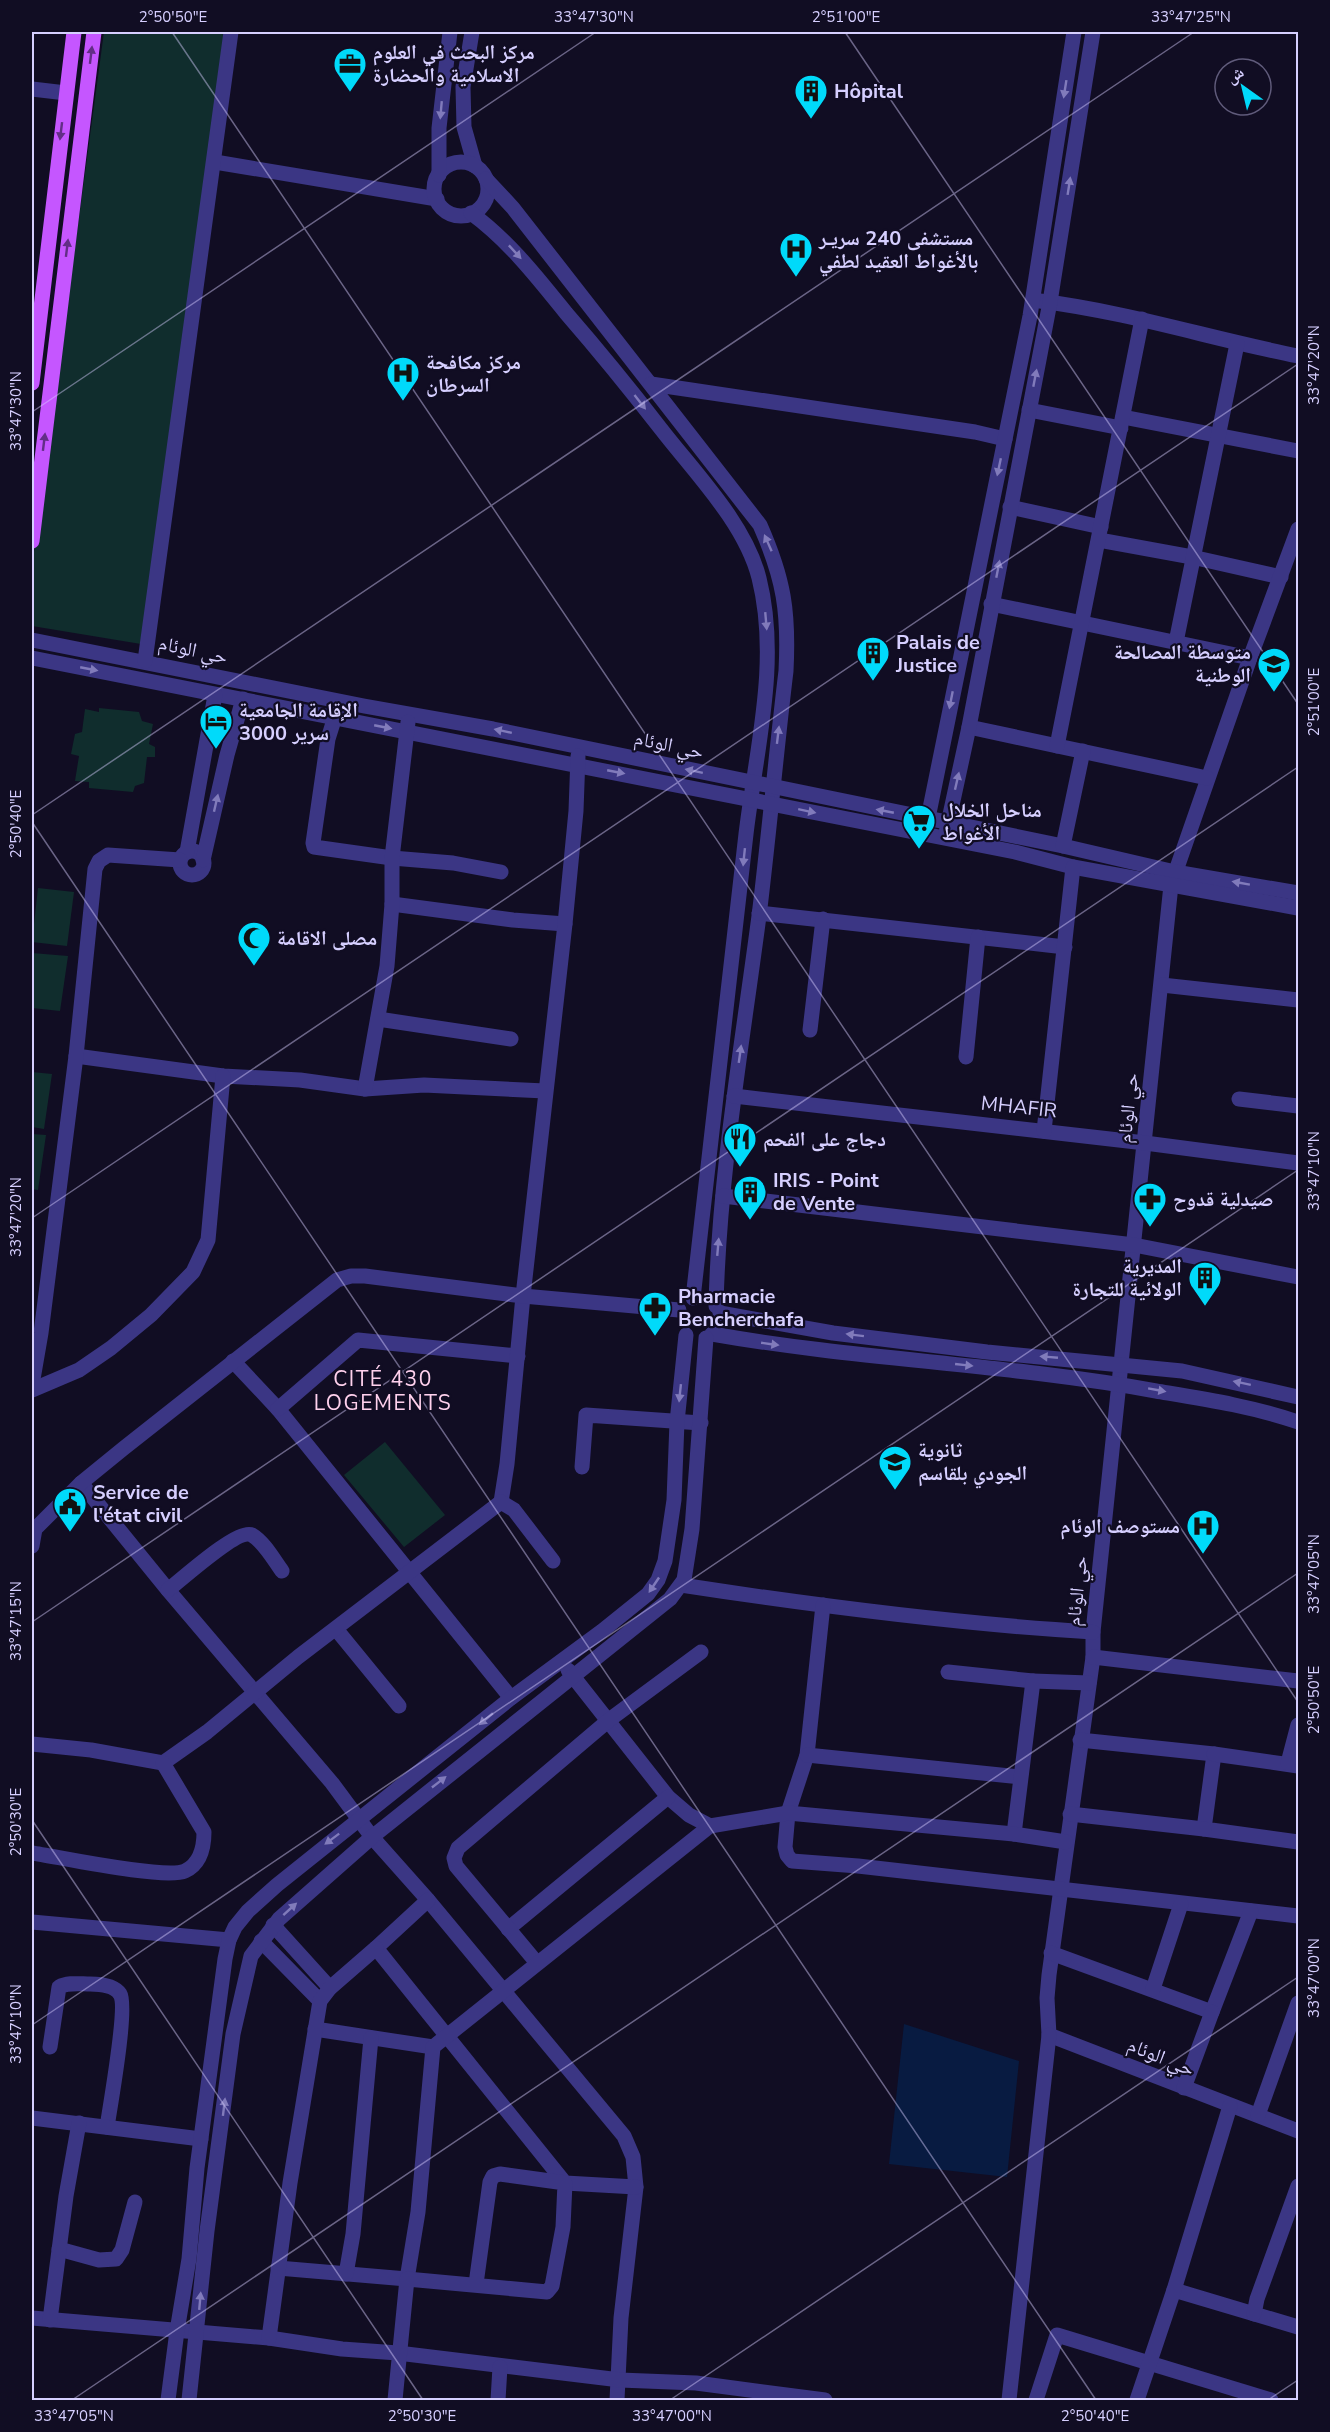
<svg xmlns="http://www.w3.org/2000/svg" width="1330" height="2432" viewBox="0 0 1330 2432" font-family="'Nunito Sans','Noto Naskh Arabic',sans-serif">
<style>
.green{fill:#102d2d}
.water{fill:#081b41}
.lines{fill:none;stroke-linecap:round;stroke-linejoin:round}
.minor{stroke:#3b3684;stroke-width:15}
.major{stroke:#c556ff;stroke-width:15}
.oneway{fill:#622e86}
.oneway2{fill:#817bbb}
.ticks{fill:none;stroke:#d6cfff;stroke-width:1.5;stroke-opacity:0.45}
.labels{text-anchor:middle;dominant-baseline:central;stroke-width:4.5;stroke-linejoin:round;paint-order:stroke}
.poi-label{font-size:20px;font-weight:bold;fill:#d6cfff;stroke:#110d23;text-anchor:start}
.street-label{font-size:20px;fill:#d6cfff;stroke:#110d23}
.neighbourhood-label{font-size:21px;letter-spacing:1.5px;fill:#ffd1ed;stroke:#110d23}
.neatline{fill:none;stroke:#d6cfff;stroke-width:2}
.ticks-label{font-size:15px;text-anchor:middle;fill:#d6cfff}
</style>
<rect width="100%" height="100%" fill="#110d23"/>
<!-- green -->
<g class="green">
<polygon points="104,32 235,32 141,644 32,626 32,567"/>
<polygon points="99,708 139,712 142,721 153,724 149,744 155,747 155,757 147,757 144,783 135,786 133,792 89,788 89,782 75,781 79,756 71,754 75,734 82,732 85,709 99,712"/>
<polygon points="38,888 74,892 67,946 32,942"/>
<polygon points="32,953 68,956 60,1011 32,1008"/>
<polygon points="32,1072 52,1074 44,1129 32,1127"/>
<polygon points="32,1134 46,1135 38,1190 32,1189"/>
<polygon points="385,1442 445,1515 404,1547 344,1475"/>
</g>
<!-- water -->
<polygon class="water" points="904,2024 1019,2061 1007,2177 889,2164"/>
<g class="lines">
<!-- minor -->
<g class="minor">
<polyline points="472,32 463,87 464,127 475,166"/>
<polyline points="32,89 66,93"/>
<polyline points="215,162 437,199"/>
<circle cx="461" cy="189" r="27"/>
<polyline points="439,175 439,128 450,32"/>
<path d="M486 179 513 208 760 525C784 579 789 612 786 671 776 753 769 835 759 916 742 1046 719 1175 716 1306"/>
<path d="M471 213C509 241 537 277 566 313 599 351 630 389 661 429 695 473 745 523 759 578 780 662 756 749 746 834 729 988 711 1143 693 1298"/>
<path d="M1040 301C1128 312 1212 339 1298 356"/>
<polyline points="651,384 975,432 1005,439"/>
<polyline points="1029,410 1121,428"/>
<polyline points="1123,417 1298,451"/>
<polyline points="1010,507 1101,527"/>
<polyline points="1099,540 1192,557 1281,577"/>
<polyline points="991,604 1250,658 1171,885 1093,1632 1093,1657 1049,1975 1047,1998 1049,2035 1298,2131"/>
<polyline points="32,640 364,706 493,729 1063,846 1175,872 1298,893"/>
<polyline points="1176,642 1237,344"/>
<polyline points="32,658 1015,852 1073,867 1298,908"/>
<polyline points="1250,658 1298,529"/>
<polyline points="145,661 231,32"/>
<polyline points="338,707 328,739 313,843 314,847 392,858 453,863 501,872"/>
<polyline points="969,727 1207,778"/>
<polyline points="1057,746 1142,319"/>
<polyline points="926,828 1030,316 1074,32"/>
<polyline points="946,833 969,727 1050,302 1093,32"/>
<polyline points="1063,846 1083,751"/>
<circle cx="192" cy="863" r="12"/>
<polyline points="187,852 215,695"/>
<polyline points="203,860 227,755 243,699"/>
<polyline points="392,904 513,920 565,924"/>
<polyline points="759,913 1065,947"/>
<polyline points="1162,985 1298,1000"/>
<polyline points="378,1019 511,1039"/>
<polyline points="810,1030 823,919"/>
<polyline points="76,1056 223,1076 300,1080 365,1089 424,1085 545,1091"/>
<polyline points="966,1057 978,937"/>
<polyline points="365,1089 387,966 392,904 392,858 408,722"/>
<polyline points="734,1096 1145,1143 1298,1163"/>
<polyline points="1239,1099 1298,1106"/>
<polyline points="1044,1131 1073,867"/>
<polyline points="723,1196 1134,1245 1298,1277"/>
<polyline points="720,1313 833,1333 987,1352 1182,1371 1298,1397"/>
<path d="M712 1334C859 1360 1009 1364 1156 1391 1204 1399 1251 1406 1298 1422"/>
<polyline points="233,1361 278,1409 511,1698"/>
<polyline points="32,1385 41,1333 76,1056 95,869 99,861 108,855 180,860"/>
<polyline points="32,1390 79,1370 111,1348 151,1315 193,1272 208,1240 223,1076"/>
<polyline points="278,1409 358,1340 518,1356"/>
<polyline points="582,1467 586,1415 701,1423"/>
<polyline points="81,1483 168,1590 332,1783 372,1837 428,1900 624,2136 633,2157 636,2187 621,2318 617,2400"/>
<polyline points="501,1502 507,1464 523,1296 565,924 576,811 578,756"/>
<polyline points="32,1528 35,1529 81,1483 124,1448 337,1280 351,1276 365,1276 523,1296 679,1310"/>
<polyline points="32,1546 35,1529"/>
<path d="M681 1585C818 1606 955 1624 1093 1632"/>
<path d="M168 1590C181 1580 238 1528 252 1535 264 1542 274 1560 282 1571"/>
<polyline points="823,1605 807,1755 788,1813 785,1847 787,1855 792,1861 858,1866 1298,1916"/>
<polyline points="336,1629 399,1706"/>
<polyline points="1093,1657 1298,1681"/>
<polyline points="568,1670 668,1797 689,1815 710,1826"/>
<polyline points="948,1672 1033,1681"/>
<polyline points="1080,1740 1214,1754 1204,1829 1298,1842"/>
<polyline points="32,1744 91,1750 163,1763 207,1732 298,1657 501,1502 514,1510 553,1561"/>
<polyline points="1214,1754 1298,1766"/>
<polyline points="807,1755 1020,1777"/>
<polyline points="1288,1763 1298,1725"/>
<polyline points="1070,1814 1204,1829"/>
<polyline points="1014,1834 1033,1681 1089,1683"/>
<path d="M32 1853C59 1857 165 1880 185 1871 200 1864 204 1848 204 1832L163 1763"/>
<polyline points="428,1900 376,1948 565,2183 636,2187"/>
<polyline points="32,1922 229,1940"/>
<polyline points="273,1925 330,1988"/>
<polyline points="508,1929 668,1797"/>
<polyline points="261,1941 320,2001"/>
<polyline points="1051,1953 1212,2012 1251,1911"/>
<polyline points="537,1963 456,1866 454,1858 458,1848 609,1720 701,1652"/>
<polyline points="1153,1989 1181,1904"/>
<polyline points="315,2029 433,2047"/>
<path d="M50 2047 59 1987C68 1982 80 1984 90 1984 100 1984 114 1985 120 1994 128 2006 110 2107 107 2127"/>
<polyline points="1184,2088 1212,2012"/>
<polyline points="1258,2115 1298,2003"/>
<polyline points="32,2118 201,2139"/>
<polyline points="59,2249 99,2260 116,2259 122,2250 135,2202"/>
<polyline points="278,2268 407,2279 418,2212 433,2047 710,1826 788,1813 1014,1834 1066,1842"/>
<polyline points="346,2274 353,2234 371,2038"/>
<polyline points="1174,2290 1298,2327"/>
<polyline points="1254,2314 1257,2299 1298,2186"/>
<polyline points="32,2318 269,2338 342,2349 398,2353 620,2380 696,2383 825,2400"/>
<polyline points="50,2320 66,2196 79,2123"/>
<polyline points="269,2338 290,2183 320,2001 330,1988 376,1948"/>
<polyline points="168,2400 177,2331 189,2259 197,2168 225,1959 229,1940 235,1927 248,1911 277,1885 511,1698 602,1631 648,1594 658,1580 665,1561 674,1500 677,1422 686,1335"/>
<polyline points="189,2400 207,2231 233,2034 251,1956 279,1919 372,1837 670,1599 684,1580 692,1529 706,1338"/>
<polyline points="395,2400 407,2279 547,2292 552,2286 563,2227 565,2183 500,2174 493,2176 490,2182 476,2284"/>
<polyline points="498,2400 500,2367"/>
<polyline points="1009,2400 1049,2035"/>
<polyline points="1036,2400 1057,2335 1271,2400"/>
<polyline points="1137,2400 1174,2290 1230,2106"/>
</g>
<!-- major -->
<g class="major">
<polyline points="32,383 74,32"/>
<polyline points="32,541 94,32"/>
</g>
</g>
<!-- one-way arrows -->
<defs><path id="oneway-solid" d="M-6-.8H1V-3.2L6.5 0L1 3.2V.8H-6Z" transform="scale(1.5)"/></defs>
<g class="oneway">
<use href="#oneway-solid" transform="translate(91 55) rotate(-83)"/>
<use href="#oneway-solid" transform="translate(61 131) rotate(97)"/>
<use href="#oneway-solid" transform="translate(67 248) rotate(-83)"/>
<use href="#oneway-solid" transform="translate(44 442) rotate(-83)"/>
</g>
<g class="oneway2">
<use href="#oneway-solid" transform="translate(1065 89) rotate(99)"/>
<use href="#oneway-solid" transform="translate(441 110) rotate(95)"/>
<use href="#oneway-solid" transform="translate(1069 186) rotate(-81)"/>
<use href="#oneway-solid" transform="translate(515 252) rotate(47)"/>
<use href="#oneway-solid" transform="translate(1035 378) rotate(-79)"/>
<use href="#oneway-solid" transform="translate(640 402) rotate(52)"/>
<use href="#oneway-solid" transform="translate(999 467) rotate(102)"/>
<use href="#oneway-solid" transform="translate(768 543) rotate(-114)"/>
<use href="#oneway-solid" transform="translate(998 569) rotate(-79)"/>
<use href="#oneway-solid" transform="translate(766 621) rotate(85)"/>
<use href="#oneway-solid" transform="translate(89 669) rotate(11)"/>
<use href="#oneway-solid" transform="translate(951 700) rotate(101)"/>
<use href="#oneway-solid" transform="translate(383 727) rotate(11)"/>
<use href="#oneway-solid" transform="translate(503 731) rotate(-168)"/>
<use href="#oneway-solid" transform="translate(778 735) rotate(-83)"/>
<use href="#oneway-solid" transform="translate(694 771) rotate(-168)"/>
<use href="#oneway-solid" transform="translate(616 772) rotate(11)"/>
<use href="#oneway-solid" transform="translate(957 781) rotate(-77)"/>
<use href="#oneway-solid" transform="translate(216 803) rotate(-77)"/>
<use href="#oneway-solid" transform="translate(807 811) rotate(12)"/>
<use href="#oneway-solid" transform="translate(885 811) rotate(-169)"/>
<use href="#oneway-solid" transform="translate(744 857) rotate(96)"/>
<use href="#oneway-solid" transform="translate(1241 883) rotate(-170)"/>
<use href="#oneway-solid" transform="translate(740 1054) rotate(-82)"/>
<use href="#oneway-solid" transform="translate(718 1247) rotate(-85)"/>
<use href="#oneway-solid" transform="translate(855 1335) rotate(-173)"/>
<use href="#oneway-solid" transform="translate(770 1344) rotate(8)"/>
<use href="#oneway-solid" transform="translate(1049 1357) rotate(-175)"/>
<use href="#oneway-solid" transform="translate(964 1365) rotate(6)"/>
<use href="#oneway-solid" transform="translate(1242 1383) rotate(-168)"/>
<use href="#oneway-solid" transform="translate(1157 1390) rotate(10)"/>
<use href="#oneway-solid" transform="translate(680 1393) rotate(96)"/>
<use href="#oneway-solid" transform="translate(654 1585) rotate(124)"/>
<use href="#oneway-solid" transform="translate(486 1719) rotate(140)"/>
<use href="#oneway-solid" transform="translate(439 1782) rotate(-38)"/>
<use href="#oneway-solid" transform="translate(332 1839) rotate(143)"/>
<use href="#oneway-solid" transform="translate(290 1909) rotate(-42)"/>
<use href="#oneway-solid" transform="translate(224 2107) rotate(-83)"/>
<use href="#oneway-solid" transform="translate(200 2301) rotate(-85)"/>
</g>
<!-- ticks -->
<path class="ticks" d="M172 32 1298 1702M845 32 1298 704M32 412 596 32M32 815 1194 32M32 822 1096 2400M32 1218 1298 364M32 1622 1298 767M32 1820 423 2400M32 2025 1298 1170M72 2400 1298 1573M670 2400 1298 1977M1268 2400 1298 2380"/>
<!-- icons -->
<defs>
<g id="office-pin" transform="scale(1.725)"><path d="M0 17L-7.5 6A9.5 9.5 0 1 1 7.5 6Z" fill="#00dafa" stroke="#110d23"/><path d="M-6-3h4V-5.5h4V-3h4V5H-6ZM-1-4.5V-3h2v-1.5ZM-6 0V1H6V0Z" fill="#111"/></g>
<g id="building-pin" transform="scale(1.725)"><path d="M0 17L-7.5 6A9.5 9.5 0 1 1 7.5 6Z" fill="#00dafa" stroke="#110d23"/><path d="M-4-6H4V6H1V3H-1V6H-4ZM-2.5-4.3h1.7v1.8h-1.7ZM.8-4.3h1.7v1.8H.8ZM-2.5-1h1.7V.8h-1.7ZM.8-1h1.7V.8H.8Z" fill="#111"/></g>
<g id="hospital-pin" transform="scale(1.725)"><path d="M0 17L-7.5 6A9.5 9.5 0 1 1 7.5 6Z" fill="#00dafa" stroke="#110d23"/><path d="M-5-5h3v3.5h4V-5h3V5h-3V1.5h-4V5h-3Z" fill="#111"/></g>
<g id="school-pin" transform="scale(1.725)"><path d="M0 17L-7.5 6A9.5 9.5 0 1 1 7.5 6Z" fill="#00dafa" stroke="#110d23"/><path d="M0-5L7-2L0 1L-7-2ZM-4 1L0 2.5L4 1V4Q0 6-4 4Z" fill="#111"/></g>
<g id="hotel-pin" transform="scale(1.725)"><path d="M0 17L-7.5 6A9.5 9.5 0 1 1 7.5 6Z" fill="#00dafa" stroke="#110d23"/><path d="M-6-4.5h1.5V1H6V5H4.5V3h-9V5H-6ZM-4 0a1.8 1.8 0 1 1 3.6 0ZM.5 0V-2.5h3Q6-2.5 6 0Z" fill="#111"/></g>
<g id="supermarket-pin" transform="scale(1.725)"><path d="M0 17L-7.5 6A9.5 9.5 0 1 1 7.5 6Z" fill="#00dafa" stroke="#110d23"/><path d="M-6-5.5h2.5l.6 2H6L4.5 2H-2.5L-4.4-4H-6ZM-1.5 3.2a1.3 1.3 0 1 0 .1 0ZM3 3.2a1.3 1.3 0 1 0 .1 0Z" fill="#111"/></g>
<g id="mosque-pin" transform="scale(1.725)"><path d="M0 17L-7.5 6A9.5 9.5 0 1 1 7.5 6Z" fill="#00dafa" stroke="#110d23"/><path d="M3.5-4.9A6 6 0 1 0 3.5 4.9A5 5 0 1 1 3.5-4.9Z" fill="#111"/></g>
<g id="restaurant-pin" transform="scale(1.725)"><path d="M0 17L-7.5 6A9.5 9.5 0 1 1 7.5 6Z" fill="#00dafa" stroke="#110d23"/><path d="M-5-6h1v4h1v-4h1v4h1v-4h1v5L-1.5 .5V6h-2V.5L-5-1ZM5-6V6H3V1.5H1.5Q1.5-4 5-6Z" fill="#111"/></g>
<g id="pharmacy-pin" transform="scale(1.725)"><path d="M0 17L-7.5 6A9.5 9.5 0 1 1 7.5 6Z" fill="#00dafa" stroke="#110d23"/><path d="M-2-6h4v4h4v4h-4v4h-4v-4h-4v-4h4Z" fill="#111"/></g>
<g id="civic-pin" transform="scale(1.725)"><path d="M0 17L-7.5 6A9.5 9.5 0 1 1 7.5 6Z" fill="#00dafa" stroke="#110d23"/><path d="M-.6-6.5H3V-4.5H.6V-3L4-1V1h2V6H-6V1h2V-1L-.6-3ZM-1.2 2.5V6h2.4V2.5Z" fill="#111"/></g>
</defs>
<g fill-rule="evenodd">
<use href="#office-pin" x="350" y="64"/>
<use href="#building-pin" x="811" y="91"/>
<use href="#hospital-pin" x="796" y="249"/>
<use href="#hospital-pin" x="403" y="373"/>
<use href="#building-pin" x="873" y="653"/>
<use href="#school-pin" x="1274" y="664"/>
<use href="#hotel-pin" x="216" y="721"/>
<use href="#supermarket-pin" x="919" y="821"/>
<use href="#mosque-pin" x="254" y="938"/>
<use href="#restaurant-pin" x="740" y="1139"/>
<use href="#building-pin" x="750" y="1192"/>
<use href="#pharmacy-pin" x="1150" y="1199"/>
<use href="#building-pin" x="1205" y="1278"/>
<use href="#pharmacy-pin" x="655" y="1308"/>
<use href="#school-pin" x="895" y="1462"/>
<use href="#civic-pin" x="70" y="1504"/>
<use href="#hospital-pin" x="1203" y="1526"/>
</g>
<g class="labels">
<!-- poi labels -->
<g class="poi-label">
<text x="373" y="52">مركز البحث في العلوم<tspan x="373" dy="23">الاسلامية والحضارة</tspan></text>
<text x="834" y="91">Hôpital</text>
<text x="819" y="238">مستشفى 240 سريـر<tspan x="819" dy="23">بالأغواط العقيد لطفي</tspan></text>
<text x="426" y="362">مركز مكافحة<tspan x="426" dy="23">السرطان</tspan></text>
<text x="896" y="642">Palais de<tspan x="896" dy="23">Justice</tspan></text>
<text x="1251" y="652" text-anchor="end">متوسطة المصالحة<tspan x="1251" dy="23">الوطنية</tspan></text>
<text x="239" y="710">الإقامة الجامعية<tspan x="239" dy="23">3000 سرير</tspan></text>
<text x="942" y="810">مناحل الخلال<tspan x="942" dy="23">الأغواط</tspan></text>
<text x="277" y="938">مصلى الاقامة</text>
<text x="763" y="1139">دجاج على الفحم</text>
<text x="773" y="1180">IRIS - Point<tspan x="773" dy="23">de Vente</tspan></text>
<text x="1173" y="1199">صيدلية قدوح</text>
<text x="1182" y="1266" text-anchor="end">المديرية<tspan x="1182" dy="23">الولائية للتجارة</tspan></text>
<text x="678" y="1296">Pharmacie<tspan x="678" dy="23">Bencherchafa</tspan></text>
<text x="918" y="1450">ثانوية<tspan x="918" dy="23">الجودي بلقاسم</tspan></text>
<text x="93" y="1492">Service de<tspan x="93" dy="23">l'état civil</tspan></text>
<text x="1180" y="1526" text-anchor="end">مستوصف الوئام</text>
</g>
<!-- street labels -->
<g class="street-label">
<text transform="translate(193 650) rotate(12)">حي الوئام</text>
<text transform="translate(669 745) rotate(12)">حي الوئام</text>
<text transform="translate(1019 1107) rotate(6)">MHAFIR</text>
<text transform="translate(1128 1108) rotate(-84)">حي الوئام</text>
<text transform="translate(1077 1591) rotate(-84)">حي الوئام</text>
<text transform="translate(1161 2057) rotate(22)">حي الوئام</text>
</g>
<!-- neighbourhood labels -->
<g class="neighbourhood-label">
<text x="383" y="1379">CITÉ 430<tspan x="383" dy="24">LOGEMENTS</tspan></text>
</g>
</g>
<!-- border -->
<rect width="1330" height="2432" fill="none" stroke="#110d23" stroke-width="66"/>
<!-- north arrow -->
<g transform="translate(1243 87) rotate(326)"><circle r="28" fill="#110d23" stroke="#605b7b" stroke-width="1.5"/>
<path d="M0-4.5L10 22L0 15L-10 22Z" fill="#00dafa"/>
<text y="-9" font-size="16" font-weight="bold" text-anchor="middle" fill="#d6cfff">ش</text>
</g>
<rect x="33" y="33" width="1264" height="2366" class="neatline"/>
<g class="ticks-label">
<text x="173" y="22">2°50'50"E</text>
<text x="594" y="22">33°47'30"N</text>
<text x="846" y="22">2°51'00"E</text>
<text x="1191" y="22">33°47'25"N</text>
<text transform="translate(1314 365) rotate(-90)" y="5">33°47'20"N</text>
<text transform="translate(16 411) rotate(-90)" y="5">33°47'30"N</text>
<text transform="translate(1314 702) rotate(-90)" y="5">2°51'00"E</text>
<text transform="translate(16 824) rotate(-90)" y="5">2°50'40"E</text>
<text transform="translate(1314 1171) rotate(-90)" y="5">33°47'10"N</text>
<text transform="translate(16 1217) rotate(-90)" y="5">33°47'20"N</text>
<text transform="translate(1314 1574) rotate(-90)" y="5">33°47'05"N</text>
<text transform="translate(16 1621) rotate(-90)" y="5">33°47'15"N</text>
<text transform="translate(1314 1700) rotate(-90)" y="5">2°50'50"E</text>
<text transform="translate(16 1822) rotate(-90)" y="5">2°50'30"E</text>
<text transform="translate(1314 1978) rotate(-90)" y="5">33°47'00"N</text>
<text transform="translate(16 2024) rotate(-90)" y="5">33°47'10"N</text>
<text x="74" y="2421">33°47'05"N</text>
<text x="422" y="2421">2°50'30"E</text>
<text x="672" y="2421">33°47'00"N</text>
<text x="1095" y="2421">2°50'40"E</text>
</g>
</svg>
